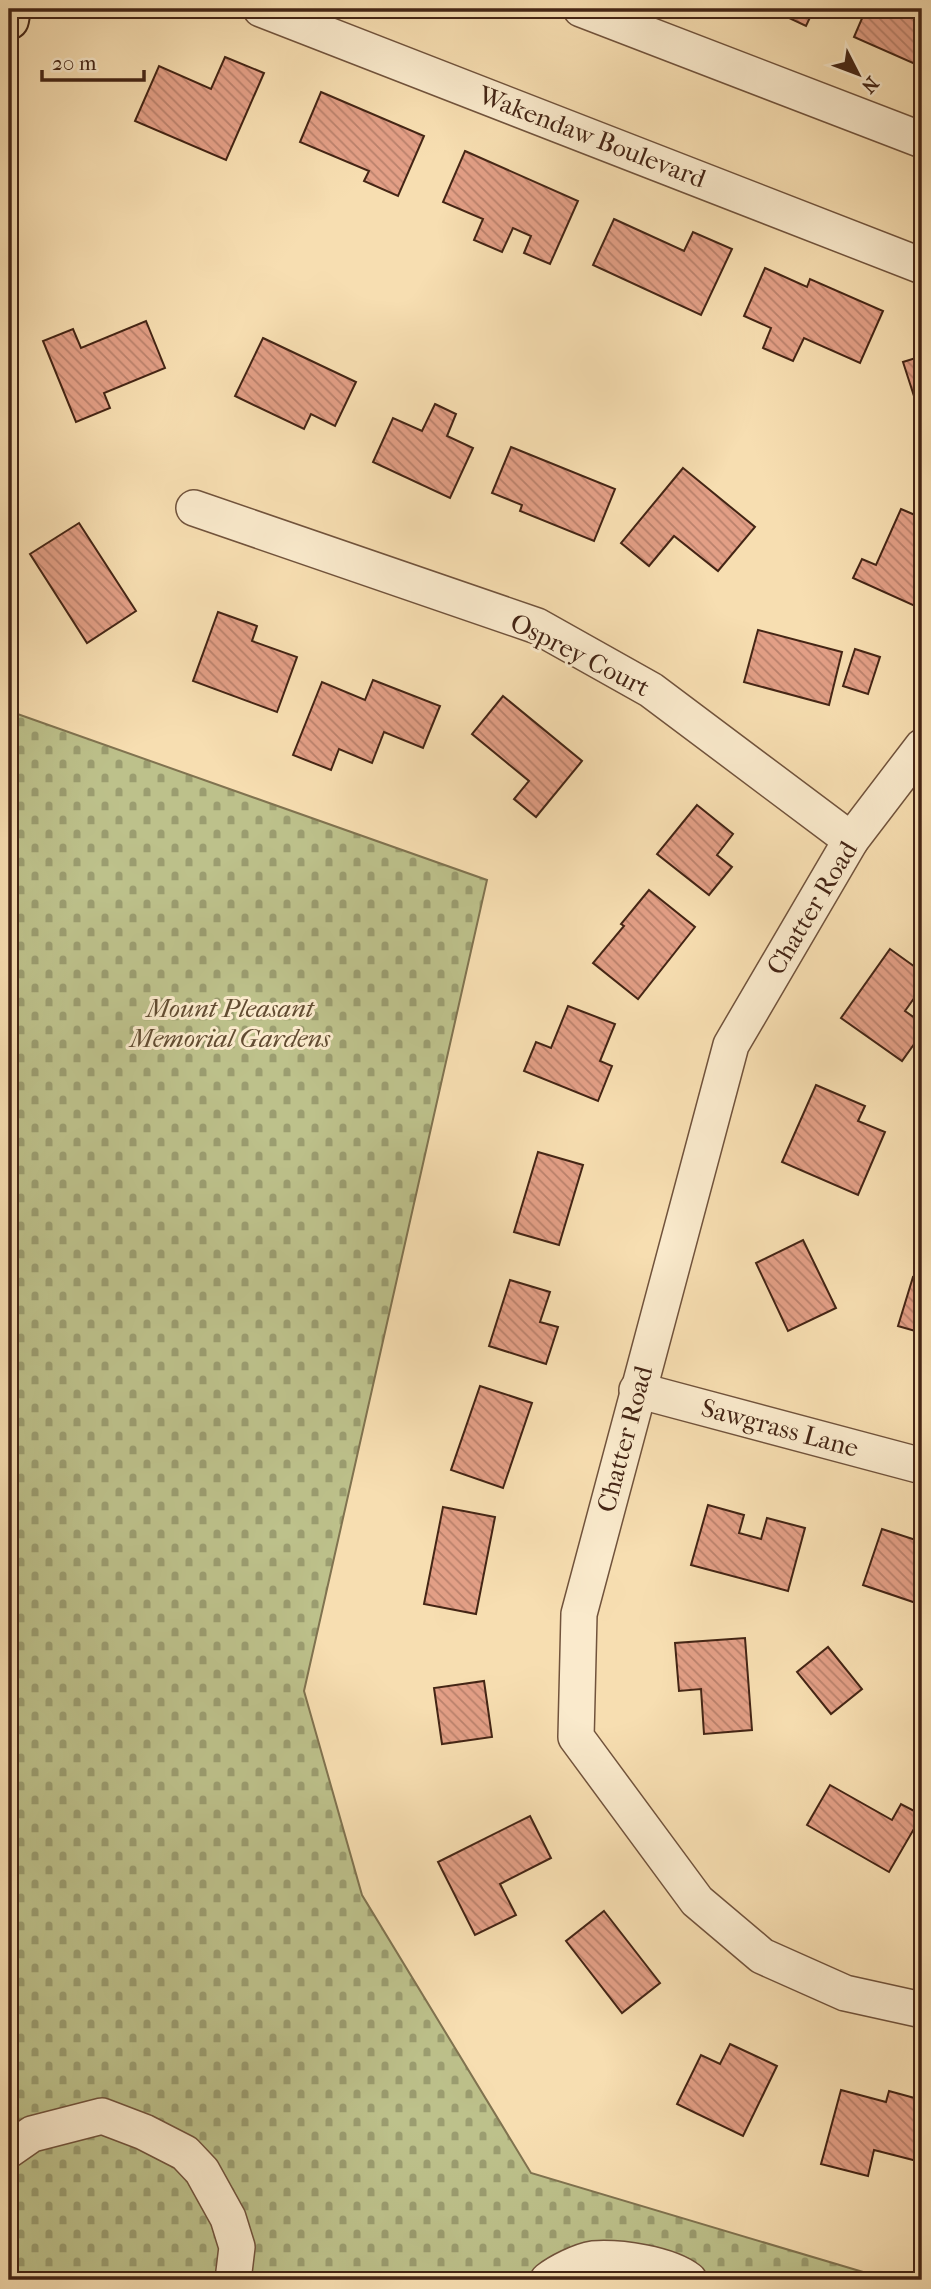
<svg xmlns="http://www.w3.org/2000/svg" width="931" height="2289" viewBox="0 0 931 2289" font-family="'IM FELL French Canon',serif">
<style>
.cemetery{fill:url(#cemetery-stones);stroke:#807350;stroke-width:2}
.building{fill:url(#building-back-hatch);stroke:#442515;stroke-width:2}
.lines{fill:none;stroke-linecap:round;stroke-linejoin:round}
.minor-casing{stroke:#71533c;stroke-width:38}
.major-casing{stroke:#442515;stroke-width:42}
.minor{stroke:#faeacc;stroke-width:35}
.major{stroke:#f7deb1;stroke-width:38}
.labels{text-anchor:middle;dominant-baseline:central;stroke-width:6;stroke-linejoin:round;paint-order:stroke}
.street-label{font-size:26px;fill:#442515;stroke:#faeacc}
.park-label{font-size:26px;font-style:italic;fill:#624c32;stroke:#faeacc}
</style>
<defs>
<pattern id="cemetery-stones" width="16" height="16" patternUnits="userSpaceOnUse" patternTransform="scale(1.75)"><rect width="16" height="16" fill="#bdc18b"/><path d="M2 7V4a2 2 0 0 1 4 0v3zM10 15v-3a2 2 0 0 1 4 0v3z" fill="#9b9d70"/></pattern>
<pattern id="building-back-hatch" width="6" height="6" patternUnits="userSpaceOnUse" patternTransform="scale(1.75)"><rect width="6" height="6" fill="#e39f86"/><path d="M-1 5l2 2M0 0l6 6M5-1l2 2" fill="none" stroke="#ba816c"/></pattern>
</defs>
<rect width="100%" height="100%" fill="#f7deb1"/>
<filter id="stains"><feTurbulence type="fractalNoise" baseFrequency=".00286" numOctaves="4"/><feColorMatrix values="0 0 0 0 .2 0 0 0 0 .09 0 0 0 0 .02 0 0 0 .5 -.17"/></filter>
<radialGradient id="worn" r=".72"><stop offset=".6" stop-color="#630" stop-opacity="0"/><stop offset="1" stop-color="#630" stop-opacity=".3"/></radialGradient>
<!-- cemetery -->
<polygon class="cemetery" points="9,711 487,880 304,1691 362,1895 531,2173 890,2280 9,2280"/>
<!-- building -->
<g class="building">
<polygon points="770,9 814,9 806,26"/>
<polygon points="866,9 922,9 922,67 854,37"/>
<polygon points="225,57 264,73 226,160 135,121 159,66 211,89"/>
<polygon points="321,92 424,136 398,196 364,181 369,171 300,142"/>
<polygon points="465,151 578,201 550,264 524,253 531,236 513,228 502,252 474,240 483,219 443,202"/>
<polygon points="614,219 684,251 693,232 732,249 701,315 593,265"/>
<polygon points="765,268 807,287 810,279 883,311 860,363 804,338 793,361 763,348 771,328 744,316"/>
<polygon points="146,321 165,368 104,393 110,408 76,422 43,341 73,329 81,348"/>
<polygon points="263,338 356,382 335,426 311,414 304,429 235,396"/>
<polygon points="922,356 922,421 903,362"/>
<polygon points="435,404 456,414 447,436 473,448 450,498 373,462 393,418 422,431"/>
<polygon points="511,447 615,489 594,541 520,511 522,505 492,493"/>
<polygon points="683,468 755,527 718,571 674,536 649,566 621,543"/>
<polygon points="901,509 922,518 922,591 915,606 853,578 862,559 876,565"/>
<polygon points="79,523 136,611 87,643 30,554"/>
<polygon points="218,612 257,626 252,641 297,657 277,712 193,681"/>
<polygon points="758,630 842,652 829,705 744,682"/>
<polygon points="855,649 880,657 868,694 843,686"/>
<polygon points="373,680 440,706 423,748 384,732 372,763 339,749 331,770 293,755 322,682 365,700"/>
<polygon points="503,696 582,761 536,817 514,799 529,781 472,734"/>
<polygon points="697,805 733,834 717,855 732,867 709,895 657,854"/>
<polygon points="649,890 695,927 638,999 593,963 624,926 621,924"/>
<polygon points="890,949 922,972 922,987 905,1011 922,1023 922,1033 902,1061 841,1018"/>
<polygon points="568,1006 615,1024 600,1061 612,1066 598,1101 524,1071 536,1042 551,1048"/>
<polygon points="816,1085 865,1106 858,1121 885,1132 858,1195 782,1162"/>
<polygon points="538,1152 583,1165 559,1245 514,1232"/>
<polygon points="803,1240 836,1308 788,1331 756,1263"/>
<polygon points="913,1277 922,1279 922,1333 898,1326"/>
<polygon points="510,1280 550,1292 540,1322 558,1327 546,1364 489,1346"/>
<polygon points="480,1386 532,1403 503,1488 451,1470"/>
<polygon points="708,1505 744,1515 739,1533 761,1539 767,1518 805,1528 788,1591 691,1565"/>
<polygon points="443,1507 495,1517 476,1614 424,1604"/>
<polygon points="882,1529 922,1542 922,1605 863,1585"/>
<polygon points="745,1638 752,1730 704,1734 701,1689 679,1691 675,1643"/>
<polygon points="828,1647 862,1689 831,1714 797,1672"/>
<polygon points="484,1681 492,1737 442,1744 434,1688"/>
<polygon points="830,1785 892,1820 901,1804 922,1815 889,1872 807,1825"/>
<polygon points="530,1816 551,1858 500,1884 516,1915 475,1935 438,1862"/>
<polygon points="604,1911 660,1983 622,2013 566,1941"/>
<polygon points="730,2044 777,2066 743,2136 677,2104 701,2055 720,2064"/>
<polygon points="841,2090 886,2102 889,2091 922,2100 922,2140 917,2161 874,2150 868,2176 821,2164"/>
</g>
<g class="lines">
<!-- minor casing -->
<g class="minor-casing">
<g id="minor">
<polyline points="261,9 922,266"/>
<polyline points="581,9 922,140"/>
<polyline points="194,508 537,626 651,690 851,840"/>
<polyline points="922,747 851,840 731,1045 579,1614 576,1737 697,1901 762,1956 845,1993 922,2010"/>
<polyline points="637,1390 922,1466"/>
<polyline points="9,2150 32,2134 102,2116 144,2132 185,2153 202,2171 228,2218 237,2247 233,2280"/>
<path d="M548 2280C558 2272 580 2261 593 2259 620 2257 668 2264 689 2280"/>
</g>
</g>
<!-- major casing -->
<g class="major-casing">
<polyline id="major" points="9,20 11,9"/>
</g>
<!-- minor -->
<use href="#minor" class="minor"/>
<!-- major -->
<use href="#major" class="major"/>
</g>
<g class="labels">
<!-- street labels -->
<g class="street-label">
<text transform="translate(592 137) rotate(21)">Wakendaw Boulevard</text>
<text transform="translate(580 655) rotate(27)">Osprey Court</text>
<text transform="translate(812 908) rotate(-59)">Chatter Road</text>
<text transform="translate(780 1428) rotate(15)">Sawgrass Lane</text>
<text transform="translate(625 1439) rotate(-75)">Chatter Road</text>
</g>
<!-- park labels -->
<g class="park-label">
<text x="230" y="1008">Mount Pleasant<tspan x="230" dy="30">Memorial Gardens</tspan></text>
</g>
</g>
<!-- margin -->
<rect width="931" height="2289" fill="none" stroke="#f7deb1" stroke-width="35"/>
<rect x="10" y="10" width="910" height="2268" fill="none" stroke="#442515" stroke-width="3.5"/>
<rect x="18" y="18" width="896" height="2254" fill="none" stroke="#442515" stroke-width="2"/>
<!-- north arrow -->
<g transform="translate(858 74) rotate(132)" stroke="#faeacc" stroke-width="5" paint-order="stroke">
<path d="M0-5L12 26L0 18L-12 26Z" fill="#442515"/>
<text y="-10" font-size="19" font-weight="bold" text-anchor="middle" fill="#442515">N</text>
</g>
<!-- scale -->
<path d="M42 70v10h102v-10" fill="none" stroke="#442515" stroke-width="3.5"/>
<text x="52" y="70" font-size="21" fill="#442515" stroke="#faeacc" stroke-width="5" paint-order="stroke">20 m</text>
<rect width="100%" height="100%" filter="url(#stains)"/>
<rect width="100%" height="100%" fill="url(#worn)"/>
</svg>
